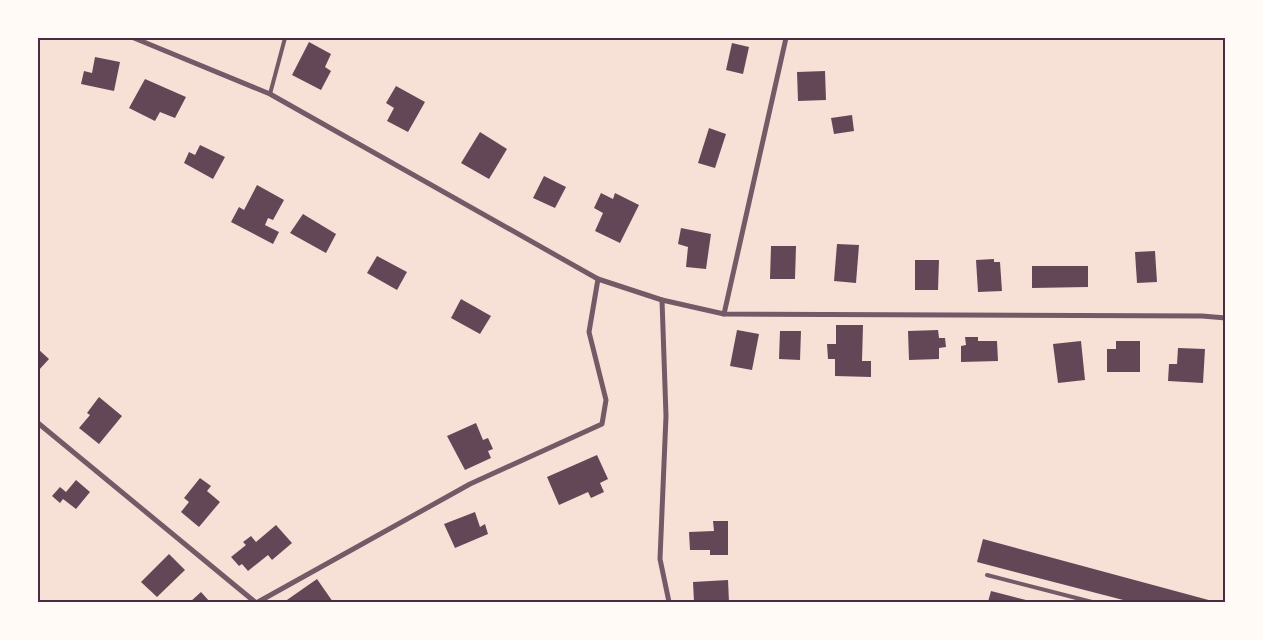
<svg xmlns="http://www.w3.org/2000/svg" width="1263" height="640" viewBox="0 0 1263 640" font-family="'Noto Sans',sans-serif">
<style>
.building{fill:#644757}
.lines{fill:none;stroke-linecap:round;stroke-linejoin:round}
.service{stroke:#755966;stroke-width:4}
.minor{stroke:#755966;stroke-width:5}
.neatline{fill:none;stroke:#4a2c40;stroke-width:2}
</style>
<rect width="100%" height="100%" fill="#f7e1d7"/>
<!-- building -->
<g class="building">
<polygon points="309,42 331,54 325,67 331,71 321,90 292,75"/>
<polygon points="732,43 749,47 743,74 726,70"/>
<polygon points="95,57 120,62 114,91 81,84 84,71 92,73"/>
<polygon points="825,71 826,100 798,101 797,72"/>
<polygon points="145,79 186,97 175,118 160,112 155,121 129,108"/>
<polygon points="396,86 425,102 408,132 387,121 394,108 386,103"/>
<polygon points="852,115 854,131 834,134 831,118"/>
<polygon points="709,128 726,134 715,168 698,163"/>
<polygon points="480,132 507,149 489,179 461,163"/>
<polygon points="200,145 225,157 213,179 184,163 189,152 195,155"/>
<polygon points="544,176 566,187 555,208 533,198"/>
<polygon points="257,185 284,200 273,220 268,218 265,225 279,232 273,244 231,222 239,207 244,210"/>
<polygon points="601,193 613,199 615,193 639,205 620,243 595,231 603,213 594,208"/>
<polygon points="303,214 336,234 326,253 290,233"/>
<polygon points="681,228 711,234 706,269 686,267 688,247 678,244"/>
<polygon points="837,244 859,245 856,283 834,281"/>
<polygon points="771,246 796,246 795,279 770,279"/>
<polygon points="1155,251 1157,282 1137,283 1135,252"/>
<polygon points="377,256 407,272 397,290 367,273"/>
<polygon points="994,259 994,262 1000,262 1002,291 978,292 976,260"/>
<polygon points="915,260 939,260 938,290 915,290"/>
<polygon points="1032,266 1088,266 1088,287 1032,288"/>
<polygon points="461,299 491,316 480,334 451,318"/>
<polygon points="836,325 863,325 862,361 871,361 871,377 835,376 835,359 828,359 827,344 836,344"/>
<polygon points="737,330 759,334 752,370 730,366"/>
<polygon points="938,330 939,338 945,338 946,347 939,348 939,359 909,360 908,331"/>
<polygon points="780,331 801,331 800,360 779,359"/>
<polygon points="965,337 978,337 978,341 997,341 998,361 961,362 961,346 966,345"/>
<polygon points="1081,341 1085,380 1058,383 1053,344"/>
<polygon points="1116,341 1140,341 1140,372 1107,372 1107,349 1116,349"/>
<polygon points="1178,348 1205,349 1203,383 1168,381 1169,364 1177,364"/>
<polygon points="38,349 49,359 38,371"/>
<polygon points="99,397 122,416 99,444 79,428 90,415 87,413"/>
<polygon points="476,423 483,440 488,438 493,449 488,451 491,458 465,470 447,436"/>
<polygon points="597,455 608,479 600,483 604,492 591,498 588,492 559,505 547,477"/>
<polygon points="200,478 211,486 207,491 220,502 199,527 181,512 189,502 184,498"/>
<polygon points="76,480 90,492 76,509 63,499 60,503 52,496 60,487 66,492"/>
<polygon points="475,512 480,527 485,524 488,534 455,548 444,524"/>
<polygon points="713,521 728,521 728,555 710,555 710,550 690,550 689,532 714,531"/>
<polygon points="276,525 292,543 272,560 268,555 248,571 242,564 239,566 231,557 246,545 243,542 251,536 256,542"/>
<polygon points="983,539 1216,602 1131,602 977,562"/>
<polygon points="169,554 185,570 157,597 141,582"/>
<polygon points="317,579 333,602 284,602"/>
<polygon points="728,580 729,602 694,602 693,582"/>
<polygon points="991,591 1034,602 988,602"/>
<polygon points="201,592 210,602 190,602"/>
</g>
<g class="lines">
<!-- service -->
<g class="service">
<polyline points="270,94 285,38"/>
<polyline points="987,575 1092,602"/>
</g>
<!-- minor -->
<g class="minor">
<polyline points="134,38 270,94 598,279 662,300 724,314 1202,316 1226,318"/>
<polyline points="662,300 666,416 660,559 669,602"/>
<polyline points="724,314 786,38"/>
<polyline points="38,423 255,602"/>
<polyline points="258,602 470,484 602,424 606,400 589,332 598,279"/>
</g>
</g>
<!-- border -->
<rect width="1263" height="640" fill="none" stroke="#fffaf5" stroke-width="78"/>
<rect x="39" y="39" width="1185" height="562" class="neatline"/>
</svg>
